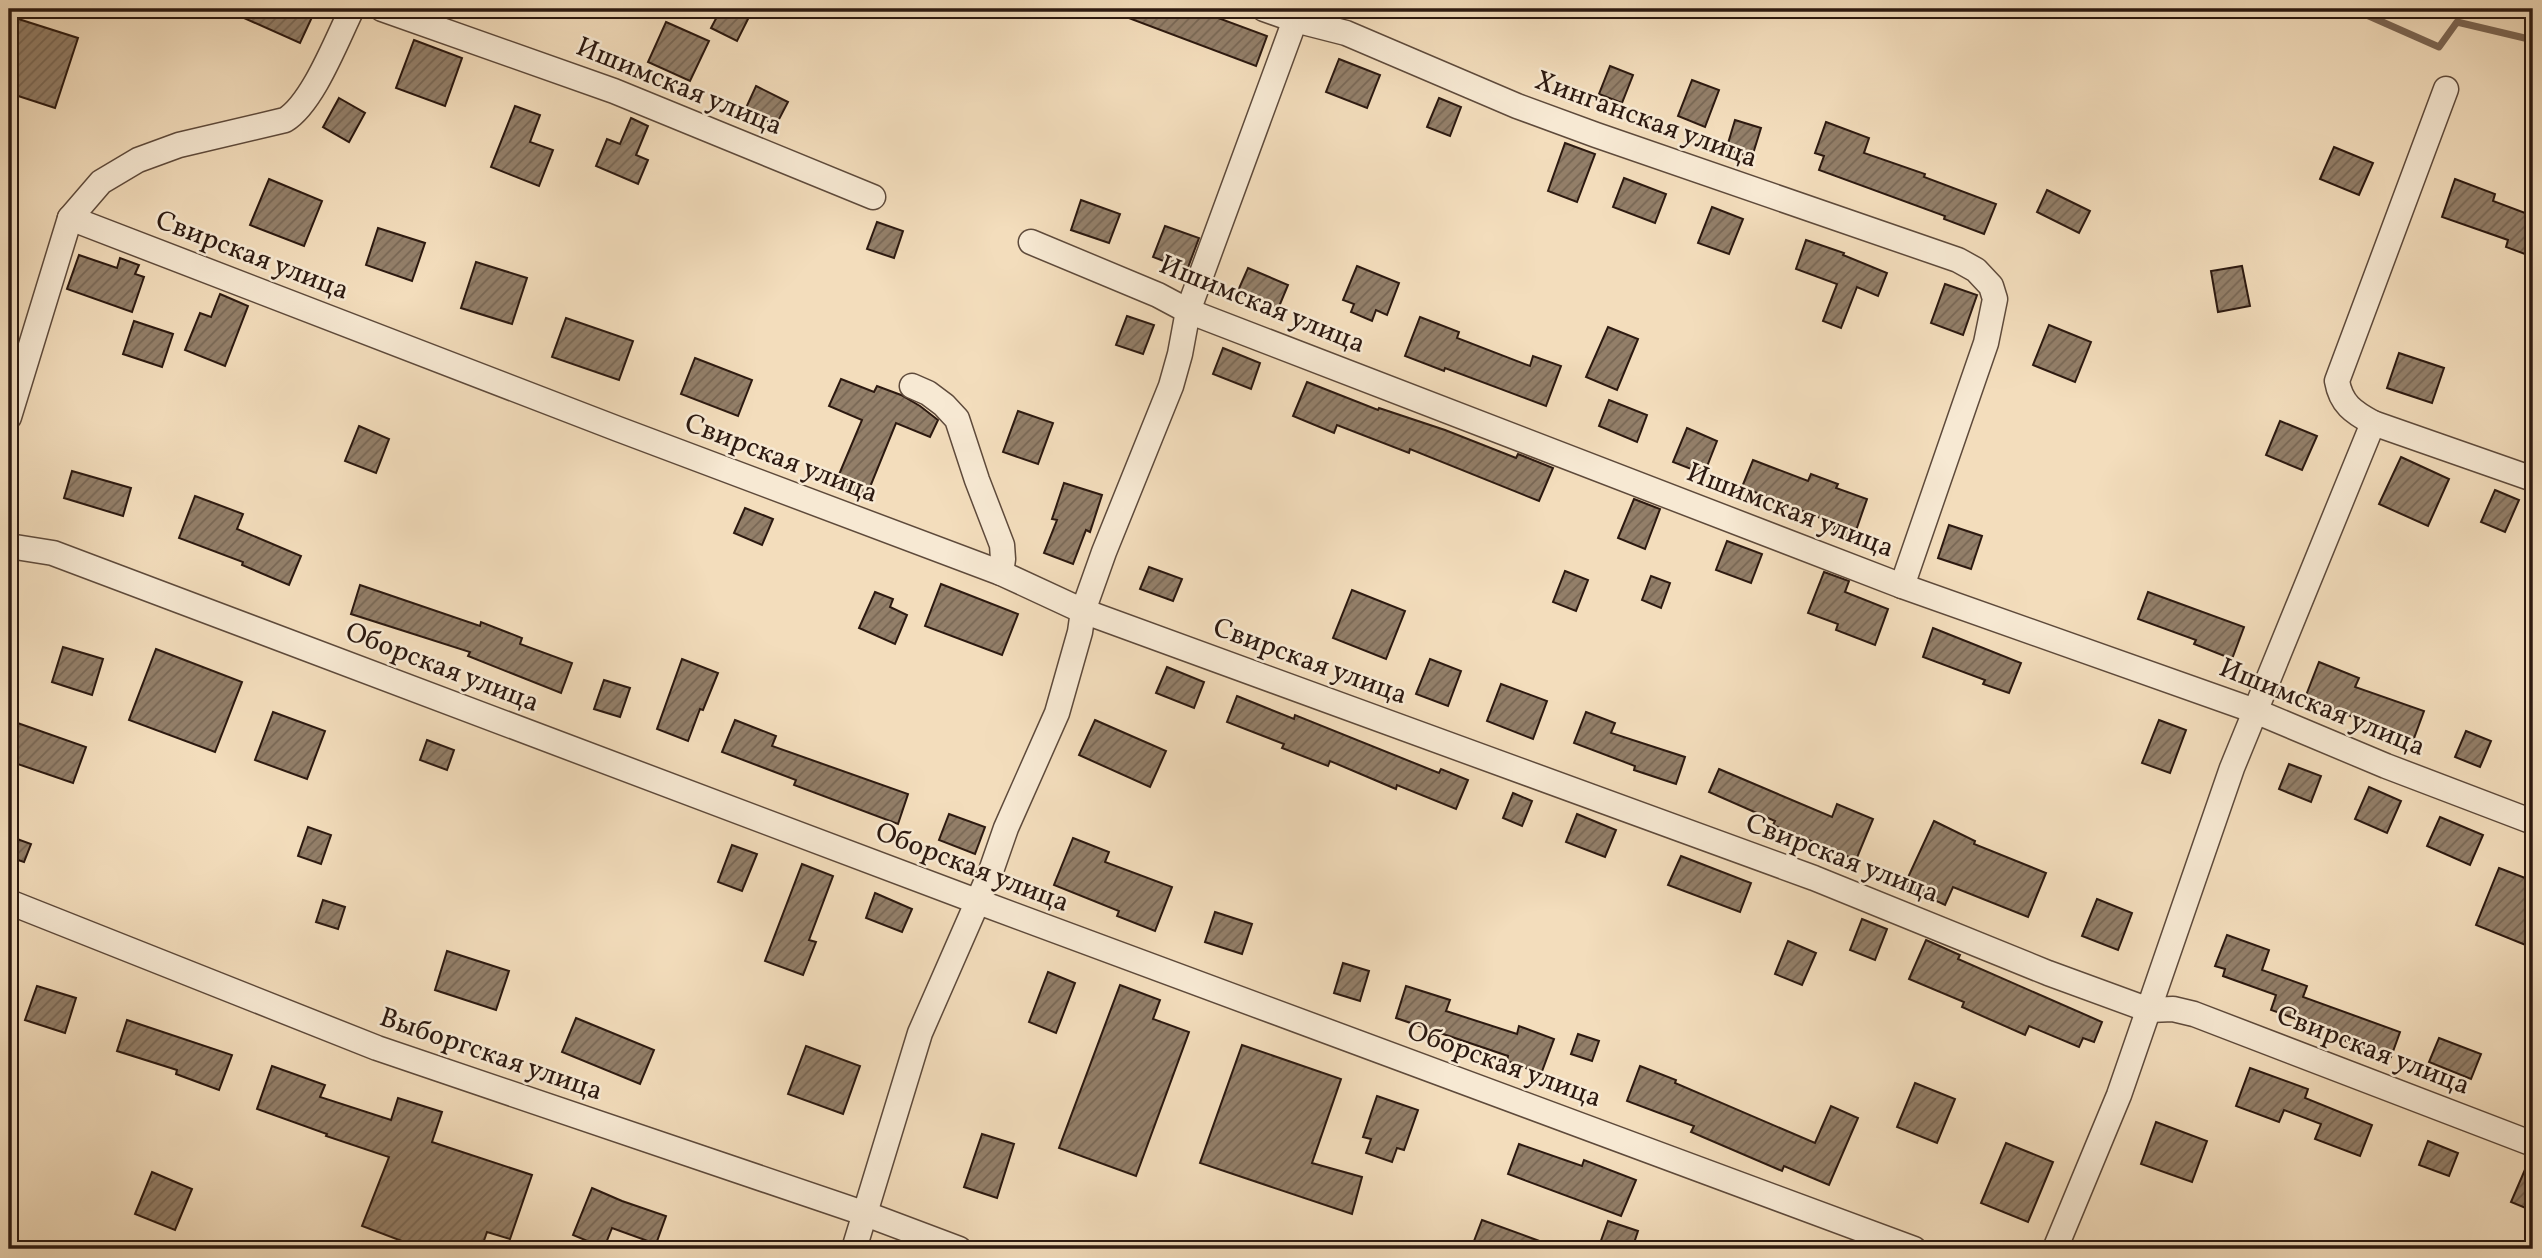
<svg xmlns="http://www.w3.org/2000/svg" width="2542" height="1258" viewBox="0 0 2542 1258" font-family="Vollkorn,serif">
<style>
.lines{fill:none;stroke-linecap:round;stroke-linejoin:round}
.stream{stroke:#7b6654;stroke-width:7}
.building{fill:url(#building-hatch);stroke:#2c1910;stroke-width:2}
.minor-casing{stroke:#5e4a3b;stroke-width:27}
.minor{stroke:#f7e9d3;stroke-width:24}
.labels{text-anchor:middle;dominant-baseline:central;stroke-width:5;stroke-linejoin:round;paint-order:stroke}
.street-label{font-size:28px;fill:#2c1910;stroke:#f7e9d3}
</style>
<defs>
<pattern id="building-hatch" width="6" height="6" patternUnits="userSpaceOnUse" patternTransform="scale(1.75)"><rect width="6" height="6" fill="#937f69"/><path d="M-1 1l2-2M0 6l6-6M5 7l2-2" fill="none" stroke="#786755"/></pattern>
</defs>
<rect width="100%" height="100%" fill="#f3ddbc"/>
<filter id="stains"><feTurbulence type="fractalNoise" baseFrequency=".00286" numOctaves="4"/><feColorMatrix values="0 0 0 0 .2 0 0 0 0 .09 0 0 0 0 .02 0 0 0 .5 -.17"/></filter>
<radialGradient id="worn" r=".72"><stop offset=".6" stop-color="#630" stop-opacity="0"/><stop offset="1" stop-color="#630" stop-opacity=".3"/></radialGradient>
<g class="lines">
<!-- stream -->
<polyline class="stream" points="2353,9 2439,47 2457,22 2533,40"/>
</g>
<!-- building -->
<g class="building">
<polygon points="224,9 299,9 313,15 300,43"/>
<polygon points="721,9 753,9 737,41 711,28"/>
<polygon points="1111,9 1194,9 1267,36 1256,66 1110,11"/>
<polygon points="9,16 78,38 55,108 9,93"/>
<polygon points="666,22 709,41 690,81 648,62"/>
<polygon points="414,40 462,58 445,106 396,88"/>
<polygon points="1339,59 1380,75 1367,108 1326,92"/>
<polygon points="1610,66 1633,75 1622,103 1599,94"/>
<polygon points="1692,80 1719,90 1705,127 1678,116"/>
<polygon points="756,86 788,102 776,125 745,110"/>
<polygon points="339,98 365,113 349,142 323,127"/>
<polygon points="1439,98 1461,107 1450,136 1427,127"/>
<polygon points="515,106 540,115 530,142 553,150 539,186 491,167"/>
<polygon points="631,118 648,126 636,155 648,160 638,184 596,166 607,139 620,144"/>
<polygon points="1735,120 1761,128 1752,157 1726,150"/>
<polygon points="1826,122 1869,138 1864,153 1925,174 1924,177 1996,204 1984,234 1944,219 1945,216 1819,170 1824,156 1815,153"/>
<polygon points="1565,143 1595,154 1577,202 1548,191"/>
<polygon points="2334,147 2373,163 2359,195 2320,179"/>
<polygon points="1624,178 1666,194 1655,223 1613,207"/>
<polygon points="269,179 322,201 304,246 250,225"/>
<polygon points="2455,179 2495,194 2493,201 2533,216 2533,257 2506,247 2508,240 2442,217"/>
<polygon points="2047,190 2090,211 2079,233 2037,212"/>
<polygon points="1081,200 1120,214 1109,243 1071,230"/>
<polygon points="1712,207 1743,219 1729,254 1698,243"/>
<polygon points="877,222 903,231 894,258 867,249"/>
<polygon points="1165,226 1199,238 1187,270 1153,257"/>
<polygon points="378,228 425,243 412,281 366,265"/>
<polygon points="1806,240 1844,253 1843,255 1887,273 1878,296 1857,287 1841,328 1823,321 1837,284 1796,269"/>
<polygon points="79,255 117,268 120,258 139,265 135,274 144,277 132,312 67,289"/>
<polygon points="476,262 527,278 512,324 461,308"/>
<polygon points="1357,266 1399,283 1387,315 1376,310 1372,321 1351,312 1354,304 1343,300"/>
<polygon points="2242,266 2250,306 2218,312 2211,271"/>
<polygon points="1248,268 1288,285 1278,309 1237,293"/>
<polygon points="1945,284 1977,295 1963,335 1931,323"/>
<polygon points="220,294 248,306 225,366 185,350 200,313 211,317"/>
<polygon points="1127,316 1154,325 1143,354 1116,345"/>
<polygon points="1420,317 1459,332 1457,338 1530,366 1533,356 1561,366 1546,406 1445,368 1444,371 1405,356"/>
<polygon points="566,318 633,341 619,380 552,357"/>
<polygon points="134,321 173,334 162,367 123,354"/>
<polygon points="2049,325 2091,342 2075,382 2033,365"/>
<polygon points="1608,327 1638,339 1617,390 1586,377"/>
<polygon points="1223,348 1260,363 1251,389 1213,374"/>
<polygon points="2399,353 2444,368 2432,403 2387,388"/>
<polygon points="695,358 752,380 738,416 681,394"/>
<polygon points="841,379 874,392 877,386 901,395 920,406 938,420 930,437 896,423 866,497 835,484 862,420 829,406"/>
<polygon points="1307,382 1378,410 1379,408 1445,430 1516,458 1518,454 1553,468 1539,501 1410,449 1409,453 1337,425 1334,433 1293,416"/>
<polygon points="1609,400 1647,415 1637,442 1599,426"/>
<polygon points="1018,411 1053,423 1038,464 1003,452"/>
<polygon points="2280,421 2317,436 2302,470 2266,455"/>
<polygon points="359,426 389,439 376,473 345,461"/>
<polygon points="1687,428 1717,441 1704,474 1673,462"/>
<polygon points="2401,457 2449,479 2428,526 2379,504"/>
<polygon points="1753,460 1808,481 1811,474 1838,484 1836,488 1867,499 1853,539 1833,532 1836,524 1742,487"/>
<polygon points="72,471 131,488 123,516 64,498"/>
<polygon points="1064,483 1102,495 1090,532 1086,530 1073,564 1044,553 1057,520 1052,519"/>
<polygon points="2495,490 2519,500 2505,532 2481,522"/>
<polygon points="195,496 243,514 237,529 301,556 289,585 242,565 243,562 179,538"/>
<polygon points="1634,499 1660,509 1645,549 1618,538"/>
<polygon points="745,508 773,519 762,545 734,533"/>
<polygon points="1949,525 1982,536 1971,569 1938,558"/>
<polygon points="1727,541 1762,554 1751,583 1716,570"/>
<polygon points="1149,567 1182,579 1173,601 1140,589"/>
<polygon points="1565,571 1588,580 1576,611 1553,602"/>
<polygon points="1824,572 1849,581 1845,592 1888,609 1875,645 1836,630 1838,624 1808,613"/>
<polygon points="1651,576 1670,583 1661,608 1642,600"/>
<polygon points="941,584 1018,614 1002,655 925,626"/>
<polygon points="360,585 480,626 481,622 522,638 520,644 572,663 561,693 468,656 470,652 351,614"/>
<polygon points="1352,590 1405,611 1386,659 1333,638"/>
<polygon points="875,592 893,599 890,607 907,615 895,644 859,628"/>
<polygon points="2148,592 2244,627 2232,659 2194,644 2196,640 2138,619"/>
<polygon points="1933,628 2021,663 2009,693 1983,684 1985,680 1923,657"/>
<polygon points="63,647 103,659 92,695 52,682"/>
<polygon points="156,649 242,682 215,752 129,720"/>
<polygon points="682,659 718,673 703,710 700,709 688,741 657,729"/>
<polygon points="1430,659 1461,671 1448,706 1416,694"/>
<polygon points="2319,662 2359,678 2355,687 2424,711 2413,741 2305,698"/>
<polygon points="1167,667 1204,682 1194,708 1156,693"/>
<polygon points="604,680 630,688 620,717 594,709"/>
<polygon points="1501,684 1547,701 1533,739 1487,721"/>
<polygon points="1237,696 1294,719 1295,715 1439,773 1441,769 1468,780 1456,809 1397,785 1396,789 1330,761 1328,766 1282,748 1284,744 1227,722"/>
<polygon points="273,712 325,731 307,779 255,760"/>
<polygon points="1586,712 1615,723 1611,733 1685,757 1676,784 1634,770 1635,766 1574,743"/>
<polygon points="9,720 86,747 73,783 9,761"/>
<polygon points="735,720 776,736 772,746 908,794 898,824 794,785 796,780 722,752"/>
<polygon points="1095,720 1166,751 1150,787 1079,755"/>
<polygon points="2159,720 2186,730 2170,773 2142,763"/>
<polygon points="2466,731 2491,741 2480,767 2455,757"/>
<polygon points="427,740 454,750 447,770 420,760"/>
<polygon points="2289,764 2321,776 2311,802 2279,789"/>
<polygon points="1719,769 1832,817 1837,804 1873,819 1856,860 1773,825 1775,821 1709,792"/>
<polygon points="2369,787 2401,801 2387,833 2355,819"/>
<polygon points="1513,793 1532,801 1522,826 1503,818"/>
<polygon points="949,814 985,827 975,854 939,840"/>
<polygon points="1577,814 1616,830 1605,857 1566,842"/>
<polygon points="2440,817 2483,835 2470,865 2427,846"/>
<polygon points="1934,821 1975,841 1974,844 2046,873 2028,917 1953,887 1945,905 1904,886"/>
<polygon points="308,827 331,835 321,864 298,856"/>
<polygon points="9,836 31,844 24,862 9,857"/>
<polygon points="1073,838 1109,852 1105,862 1172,887 1155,931 1117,916 1119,911 1054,885"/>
<polygon points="732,845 757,854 742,891 718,882"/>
<polygon points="1681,856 1751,883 1740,912 1668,885"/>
<polygon points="802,864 833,876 809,940 816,942 803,975 765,961"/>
<polygon points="2499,868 2533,881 2533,948 2476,925"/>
<polygon points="875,893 912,909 902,932 866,918"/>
<polygon points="2097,899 2132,913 2118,950 2082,936"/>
<polygon points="323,900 345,907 338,929 316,922"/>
<polygon points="1215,912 1252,924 1242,954 1205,942"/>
<polygon points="1862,919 1887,929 1875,960 1850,950"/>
<polygon points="2227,935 2269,950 2262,970 2307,986 2303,997 2400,1032 2391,1057 2343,1040 2344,1036 2271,1010 2276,995 2223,976 2225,969 2215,966"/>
<polygon points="1926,940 1960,955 1958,959 2102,1022 2094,1042 2083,1038 2079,1047 2029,1026 2025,1035 1962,1007 1964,1002 1909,979"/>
<polygon points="1788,941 1816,953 1802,985 1775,974"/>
<polygon points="447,951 509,971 496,1010 435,990"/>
<polygon points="1343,963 1369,971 1360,1001 1334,993"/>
<polygon points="1048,972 1075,983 1056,1033 1029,1022"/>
<polygon points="1120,985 1160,1000 1153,1019 1189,1032 1136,1176 1059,1148"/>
<polygon points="37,986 76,998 65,1033 25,1020"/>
<polygon points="1406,986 1450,1000 1446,1011 1517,1034 1519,1026 1554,1039 1541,1074 1507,1061 1508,1056 1396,1018"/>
<polygon points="576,1018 654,1050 640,1084 562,1052"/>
<polygon points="127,1020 232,1055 219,1090 176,1074 177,1070 117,1051"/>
<polygon points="1578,1034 1599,1041 1592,1061 1571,1054"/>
<polygon points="2439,1038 2481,1054 2471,1079 2429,1062"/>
<polygon points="1242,1045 1341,1079 1312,1163 1362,1177 1352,1214 1200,1163"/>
<polygon points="806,1046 860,1066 843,1114 788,1094"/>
<polygon points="272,1066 325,1085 320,1097 391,1120 398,1098 442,1112 432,1142 532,1175 510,1239 487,1232 481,1249 423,1249 362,1226 389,1157 326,1136 327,1134 257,1109"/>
<polygon points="1640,1066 1676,1080 1675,1083 1815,1143 1831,1106 1858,1118 1829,1185 1784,1166 1782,1171 1691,1132 1694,1126 1627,1101"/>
<polygon points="2250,1068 2308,1089 2305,1098 2372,1125 2360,1156 2315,1139 2321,1124 2284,1110 2279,1122 2236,1106"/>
<polygon points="1915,1083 1955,1099 1937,1143 1897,1127"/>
<polygon points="1377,1096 1418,1110 1404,1150 1397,1148 1392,1162 1366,1153 1371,1139 1363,1137"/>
<polygon points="2156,1122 2207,1141 2192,1182 2141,1164"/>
<polygon points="982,1134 1014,1144 997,1198 964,1187"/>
<polygon points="2428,1141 2458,1153 2449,1176 2419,1165"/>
<polygon points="2006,1143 2053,1162 2028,1222 1981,1203"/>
<polygon points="1519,1144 1582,1166 1584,1160 1636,1180 1621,1216 1508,1174"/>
<polygon points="2530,1158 2533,1159 2533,1211 2511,1202"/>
<polygon points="152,1172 192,1189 175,1230 135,1214"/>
<polygon points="592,1188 622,1201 666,1216 656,1244 612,1228 604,1248 573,1235"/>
<polygon points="1482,1220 1556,1247 1556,1249 1471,1249"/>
<polygon points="1608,1221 1638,1231 1632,1249 1598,1249"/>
</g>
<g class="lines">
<!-- minor casing -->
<g class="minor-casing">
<g id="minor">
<polyline points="382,9 614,91 873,197"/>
<polyline points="1264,9 1295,20 1346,33 1517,106 1596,135 1958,260 1976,270 1991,286 1995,299 1986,343 1902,586"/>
<polyline points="70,218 618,429 1001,573 1083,611 1814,878 2048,973 2149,1010 2173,1009 2194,1014 2533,1144"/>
<polyline points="1031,242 1158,295 1188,311 1902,586 2255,711 2386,766 2533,822"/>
<polyline points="912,386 928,393 944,405 957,419 977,480 1002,545 1003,559 1001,573"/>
<path d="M9 417 70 218 101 182 138 160 179 145 285 120C313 103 337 39 352 9"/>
<polyline points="2373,423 2533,479"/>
<polyline points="9,546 53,553 976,901 1914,1249"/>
<polyline points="9,902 377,1048 866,1214 959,1249"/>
<polyline points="854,1249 920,1033 991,871 1006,828 1057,713 1080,632 1083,611 1104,552 1171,386 1180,354 1188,311 1295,20"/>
<path d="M2055 1249 2119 1095 2232 768 2373 423C2353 412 2341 404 2337 381L2446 89"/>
</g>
</g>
<!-- minor -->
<use href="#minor" class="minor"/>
</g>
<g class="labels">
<!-- street labels -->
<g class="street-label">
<text transform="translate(679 87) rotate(22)">Ишимская улица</text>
<text transform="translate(1646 120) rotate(20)">Хинганская улица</text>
<text transform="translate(252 256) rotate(21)">Свирская улица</text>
<text transform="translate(1262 305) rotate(22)">Ишимская улица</text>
<text transform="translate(781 459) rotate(21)">Свирская улица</text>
<text transform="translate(1790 511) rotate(21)">Ишимская улица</text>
<text transform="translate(1310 662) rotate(20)">Свирская улица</text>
<text transform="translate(442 668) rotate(21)">Оборская улица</text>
<text transform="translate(2322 708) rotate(22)">Ишимская улица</text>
<text transform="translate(1842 859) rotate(21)">Свирская улица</text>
<text transform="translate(972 868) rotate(21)">Оборская улица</text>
<text transform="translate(2373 1051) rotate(21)">Свирская улица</text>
<text transform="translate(491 1055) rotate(19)">Выборгская улица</text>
<text transform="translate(1504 1065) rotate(20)">Оборская улица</text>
</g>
</g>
<!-- margin -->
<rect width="2542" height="1258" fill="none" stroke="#f3ddbc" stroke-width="35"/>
<rect x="10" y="10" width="2521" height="1237" fill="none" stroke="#2c1910" stroke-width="3.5"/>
<rect x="18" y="18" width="2507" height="1223" fill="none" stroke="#2c1910" stroke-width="2"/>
<rect width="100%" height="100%" filter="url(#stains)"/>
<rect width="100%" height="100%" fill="url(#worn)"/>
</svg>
